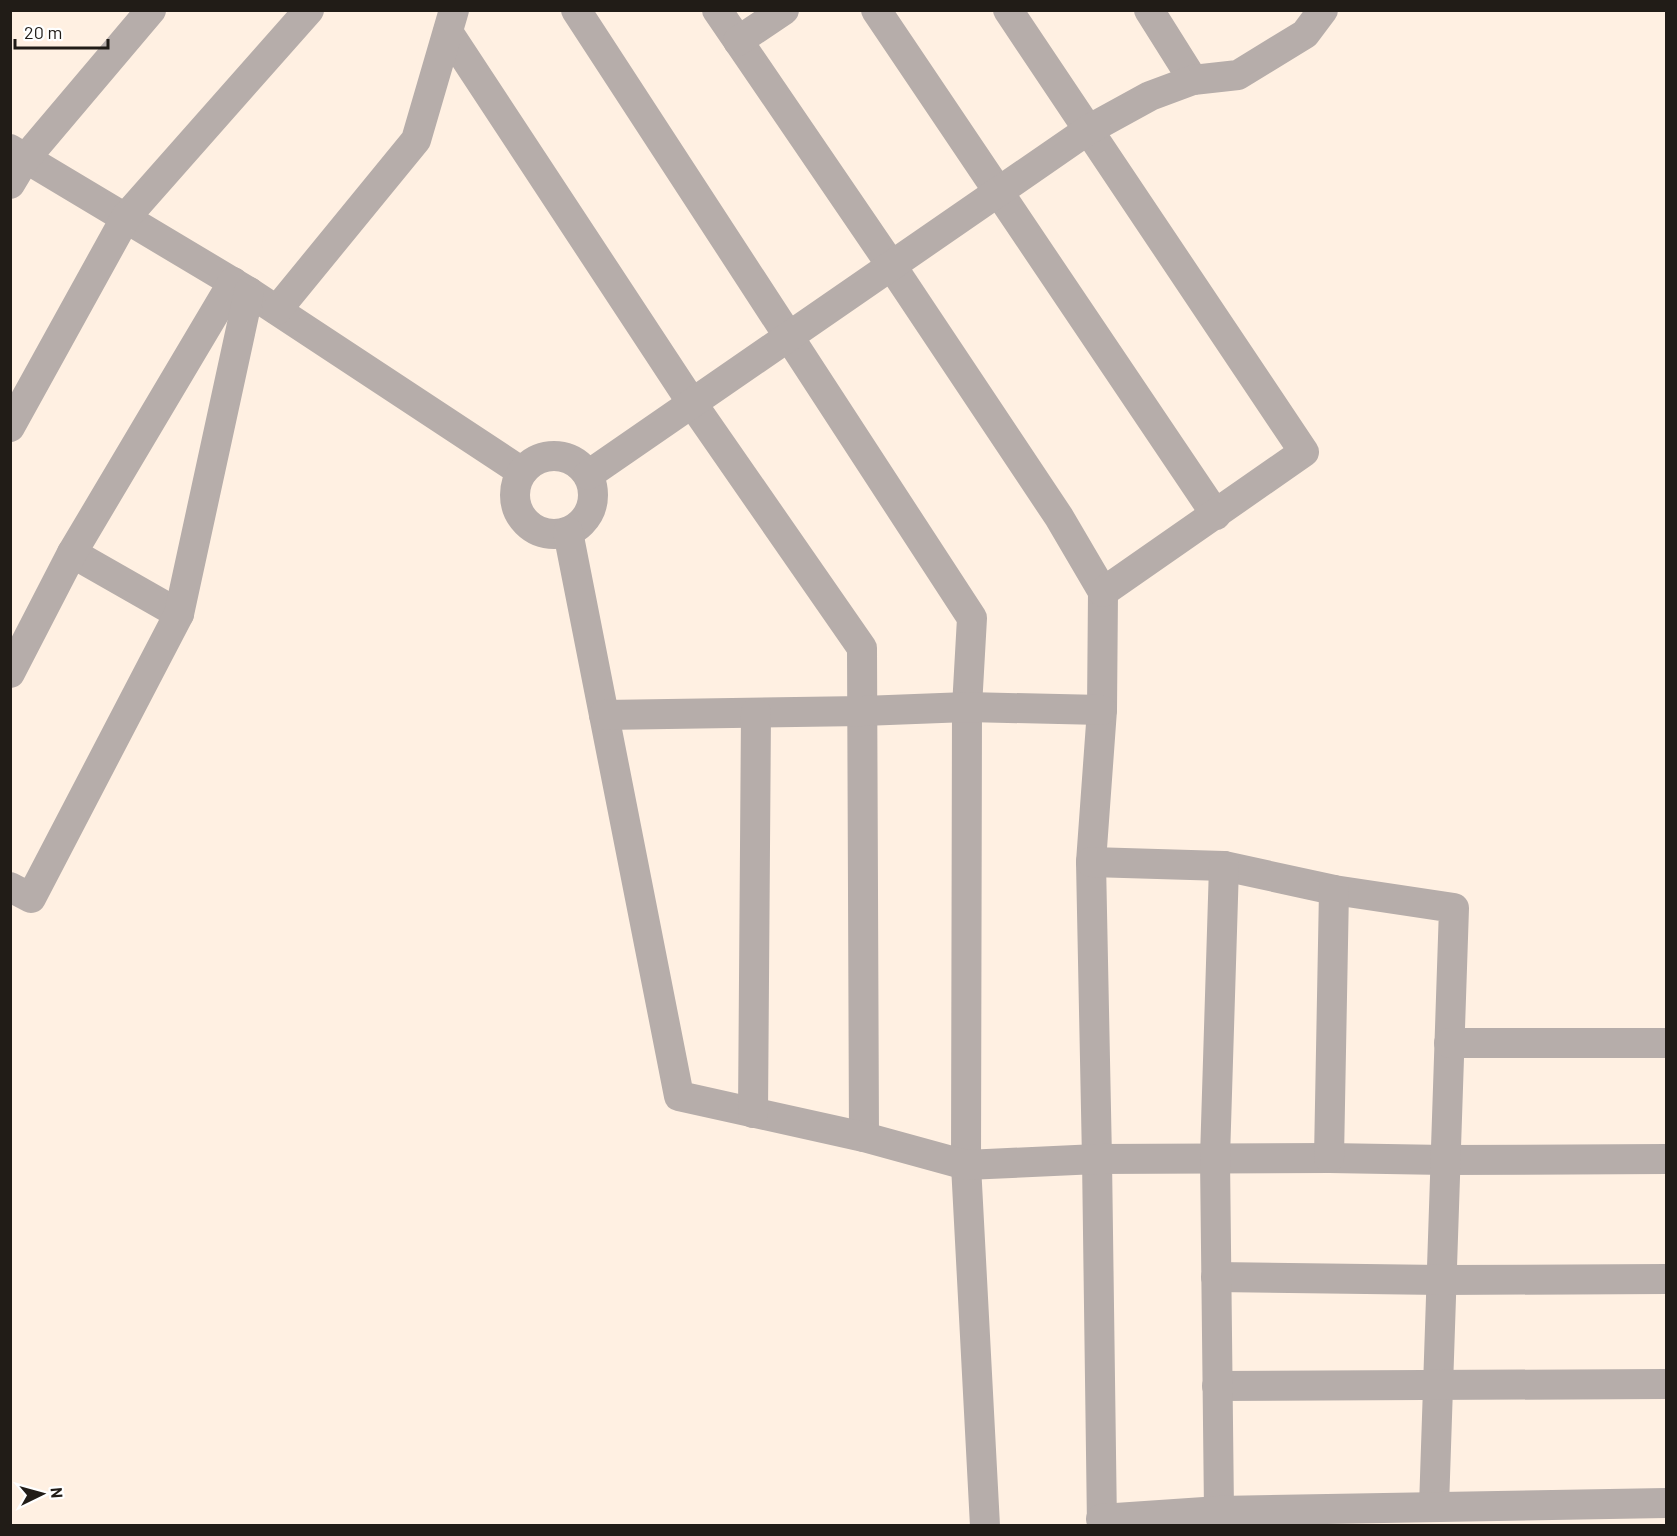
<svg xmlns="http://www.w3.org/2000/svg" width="1677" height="1536" viewBox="0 0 1677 1536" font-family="Barlow,sans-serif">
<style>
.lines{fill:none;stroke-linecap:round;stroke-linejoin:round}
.minor{stroke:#b6adaa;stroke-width:30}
</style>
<rect width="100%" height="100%" fill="#fff0e2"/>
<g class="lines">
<!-- minor -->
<g class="minor">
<polyline points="576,10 972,618 967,707 966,1165 985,1526"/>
<polyline points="717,10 891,265 1059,517 1103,592 1102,710 1091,862 1097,1159 1102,1526"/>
<polyline points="876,10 1216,515"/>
<polyline points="1008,10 1304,452 1103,592"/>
<polyline points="1149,10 1193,80"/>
<polyline points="448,32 692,403 862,648 864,1137"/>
<polyline points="738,41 784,10"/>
<polyline points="10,149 249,292 522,472"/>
<polyline points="10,184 25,159 151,10"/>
<polyline points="277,310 416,140 454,10"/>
<polyline points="10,427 126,217 309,10"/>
<circle cx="554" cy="495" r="39"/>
<polyline points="588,475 1088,130 1150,96 1193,80 1238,75 1305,34 1323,10"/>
<polyline points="568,532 679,1096 864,1137 966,1165 1097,1159 1329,1158 1445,1160 1666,1159"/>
<polyline points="72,553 179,614"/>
<polyline points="10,673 72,553 233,282"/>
<polyline points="604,715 863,711 967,707 1102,710"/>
<polyline points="1091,862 1224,866 1334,890 1454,908 1434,1507"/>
<polyline points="10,887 31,898 179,614 249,292"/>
<polyline points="1449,1043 1666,1043"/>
<polyline points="753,1113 756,713"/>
<polyline points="1329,1158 1334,890"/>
<polyline points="1216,1277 1442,1280 1666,1279"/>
<polyline points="1217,1386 1666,1384"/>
<polyline points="1219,1511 1215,1158 1224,866"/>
<polyline points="1101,1519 1219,1511 1666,1503"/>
</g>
</g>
<!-- border -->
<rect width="1677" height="1536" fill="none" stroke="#211c17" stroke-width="24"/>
<!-- north arrow -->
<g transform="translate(42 1494) rotate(85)" stroke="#ffffff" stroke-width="4.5" paint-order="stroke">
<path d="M0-4.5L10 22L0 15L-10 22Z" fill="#211c17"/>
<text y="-9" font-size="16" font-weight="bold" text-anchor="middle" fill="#211c17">N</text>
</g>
<!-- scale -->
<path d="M15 39v9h93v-9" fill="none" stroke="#211c17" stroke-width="3"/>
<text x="24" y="39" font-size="18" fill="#211c17" stroke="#ffffff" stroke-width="4.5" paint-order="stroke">20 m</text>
</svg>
